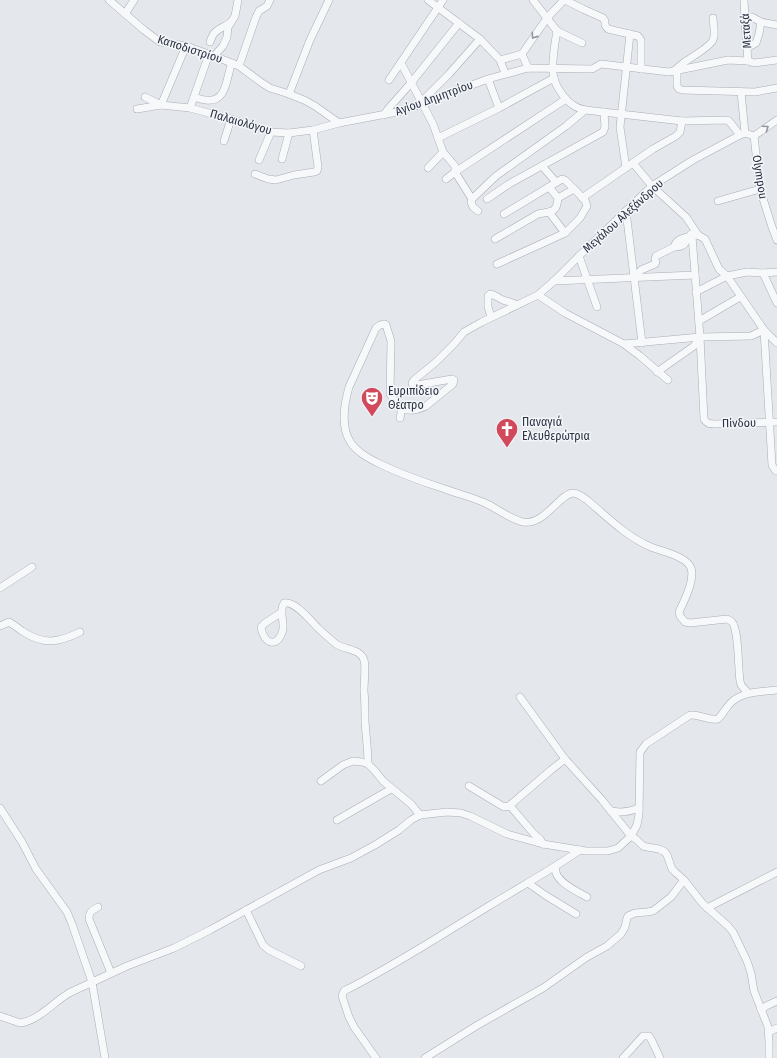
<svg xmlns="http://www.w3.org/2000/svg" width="777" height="1058" viewBox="0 0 777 1058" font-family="'Fira Sans Condensed',sans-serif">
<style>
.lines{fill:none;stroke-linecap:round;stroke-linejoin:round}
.minor-casing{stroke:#a9aeb7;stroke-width:8}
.minor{stroke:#f7f8fa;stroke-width:7}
.oneway{stroke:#9196a0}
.labels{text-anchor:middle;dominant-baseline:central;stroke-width:3;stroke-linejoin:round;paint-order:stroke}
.street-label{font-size:12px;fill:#2b3445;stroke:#f4f6f9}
.poi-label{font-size:12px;fill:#2b3445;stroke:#f4f6f9;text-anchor:start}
</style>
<rect width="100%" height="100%" fill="#e4e7ec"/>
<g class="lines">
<!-- minor casing -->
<g class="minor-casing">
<g id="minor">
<polyline points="109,0 144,30 160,42 186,46 214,56 239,66 262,83 270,88 289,94 304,100 315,106 339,123"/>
<polyline points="428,0 480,39 500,60 505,73"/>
<path d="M533 0 557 31C555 42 551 68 554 78 556 87 565 100 573 105 577 108 581 109 585 110L682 121 727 120 729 121 740 135"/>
<polyline points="565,0 583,9 603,18 605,21 605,25 608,29 638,36 641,40 641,69"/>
<polyline points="744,0 746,36 748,61"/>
<polyline points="125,14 134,0"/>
<polyline points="745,17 752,17 761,22 777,25"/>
<polyline points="557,31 582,43"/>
<path d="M210 42C214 29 219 30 230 23"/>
<polyline points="747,48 756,43 759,34 761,22"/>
<polyline points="522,54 547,18 564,0"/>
<polyline points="214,56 223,46 227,37 228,27 235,16 238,0"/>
<polyline points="500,60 522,54 528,68"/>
<polyline points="401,63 433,124 443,152 455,166 455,172 472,199 471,202 473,207 478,211"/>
<polyline points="239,66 256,17 259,11 267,6 270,0"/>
<polyline points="677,70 677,86 679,89 682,90 755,92 777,88"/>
<path d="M674 71C678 67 682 64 686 61 692 57 711 46 713 40 716 34 713 24 713 18"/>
<polyline points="488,79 499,108"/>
<polyline points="389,80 443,0"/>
<polyline points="741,92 745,133"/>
<polyline points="289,94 310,40 329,0"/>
<polyline points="145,97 161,105 190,108 231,119 271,132 289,133 313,130 339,123 402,111 488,79 528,68 592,69 601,64 669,72 728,60 748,61 754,63 777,60"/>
<path d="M194 97C198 98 202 100 206 100 228 103 226 76 232 63"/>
<polyline points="421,102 449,74 480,39"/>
<polyline points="190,108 209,54"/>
<polyline points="137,109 161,105 186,46"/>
<polyline points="384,115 388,109 411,83 459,23"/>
<polyline points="754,136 760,189 772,227 777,240"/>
<polyline points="754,136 777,120"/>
<polyline points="438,138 499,108 554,78"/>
<polyline points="224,141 231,119"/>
<polyline points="282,159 289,133"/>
<polyline points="259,160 271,132"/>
<path d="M633 163 652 186 686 217 698 235 692 236 700 337 704 419C707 424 710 424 715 424L777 422"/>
<polyline points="542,166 556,182"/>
<polyline points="428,168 443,152"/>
<polyline points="626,168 620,127 630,34"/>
<polyline points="255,174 268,179 276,180 294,175 314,172 317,171 318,167 313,130"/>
<polyline points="446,179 455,172 566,99"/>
<path d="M549 187 558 198C557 205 557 210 549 212"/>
<polyline points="558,198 574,189"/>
<polyline points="582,198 653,149 676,136 680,132 682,121"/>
<polyline points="472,199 496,176 566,126 585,110"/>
<polyline points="487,199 509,184 603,132 605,127 604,112"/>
<polyline points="718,201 760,189"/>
<polyline points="626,211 642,343"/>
<polyline points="698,235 705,239 719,269 727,276 764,330 777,343"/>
<polyline points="495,239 538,214 549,212 565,233"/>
<path d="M674 247C681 247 686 246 687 237"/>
<polyline points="579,256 597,307"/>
<polyline points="497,264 565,233 580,218 587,206 585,200 565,180 562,179 504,214"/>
<polyline points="763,273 777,303"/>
<path d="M634 278 641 270 655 264 656 262 655 259 656 256 674 247C677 238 684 238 692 236L691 234"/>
<polyline points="554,281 695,275"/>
<polyline points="696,292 727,276 747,272 763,273 777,272"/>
<polyline points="538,295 565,313 624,344 700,337 751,336 764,330 772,465 775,470 777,471"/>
<path d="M491 317 488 307V296L490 294C496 295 498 298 503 300 508 302 512 302 517 305"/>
<polyline points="699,321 740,297"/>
<polyline points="624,344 640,356 668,380"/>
<polyline points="657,372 694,346 700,337"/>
<path d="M402 408C410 412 417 410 426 406L453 384 454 380 452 379 417 385H413L412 383 414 380 436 362 454 344 464 332 482 322 538 295 554 281 579 256 652 186 693 160 740 135 745 133 754 136"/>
<path d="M400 418 402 408 394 400 390 394 391 341 386 325 385 324C381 324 379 325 376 328L349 387C344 405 340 427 351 443 358 453 370 459 380 464 401 474 423 482 445 489 458 494 472 497 485 503 496 508 512 520 523 522 545 526 560 492 574 493 579 494 583 497 587 500 607 517 627 537 651 547 663 552 686 556 691 568 695 580 684 601 679 612L680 616 685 622 690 623 727 619C730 620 730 620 732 622 739 630 738 669 740 681L741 685 748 693"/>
<polyline points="0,588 32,567"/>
<path d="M282 612 265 623 261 627C264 646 279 648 283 629 284 620 279 611 284 603 295 601 310 620 318 628 323 633 330 639 336 644 345 650 361 649 364 660 366 667 364 682 364 691 365 701 365 711 365 721 366 736 368 750 368 764"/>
<path d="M0 626 9 622C14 625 18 628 22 631 43 645 58 643 80 632"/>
<path d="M520 697 565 759 602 800 631 836 637 825 639 814 640 752 646 744 690 715C700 714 708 721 718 719 724 713 727 705 734 700 746 691 763 692 777 690"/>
<polyline points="321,781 343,765 353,761 362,762 368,764 375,771 383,781 411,804 420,815"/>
<polyline points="469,786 504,807 509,806 511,807 534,834 540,839 543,844"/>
<polyline points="509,806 551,770 565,759"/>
<polyline points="0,808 22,842 36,869 67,912 72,924 92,982 105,1058"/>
<path d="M611 811C621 813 629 812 639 808"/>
<polyline points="337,820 391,789"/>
<path d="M556 866C551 880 578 892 587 897"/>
<polyline points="528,883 545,895 576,914"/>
<path d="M98 907C92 910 89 912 89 919L111 973"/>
<polyline points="707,908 777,872"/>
<polyline points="246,910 263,945 269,950 301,966"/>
<polyline points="761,1010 766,1006 777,1001"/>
<path d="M0 1016 20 1023C38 1021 54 1002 69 993L127 966 174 948 210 930 319 870 351 858 375 845 399 830 411 820 420 815 447 812 461 813 470 816 507 834 543 844 586 851H608L618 848 631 836 637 840 643 846 647 847 659 849 665 852 667 855 672 869 675 872 684 880 703 904 728 926 733 932 747 961 751 973 754 991 768 1027 769 1042V1058"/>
<polyline points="769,1032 777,1028"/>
<path d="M376 1058 354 1027 349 1017 342 996 344 991C394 966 441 935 489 906 520 887 551 870 580 850"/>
<polyline points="425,1058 476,1026 543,988 587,957 607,946 621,934 625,927 627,918 628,916 635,913 647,912 653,911 671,897 684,880"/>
<polyline points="623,1058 643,1036 649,1036 652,1041 660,1058"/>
</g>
</g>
<!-- minor -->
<use href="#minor" class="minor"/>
</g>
<!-- one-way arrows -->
<defs><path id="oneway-chevron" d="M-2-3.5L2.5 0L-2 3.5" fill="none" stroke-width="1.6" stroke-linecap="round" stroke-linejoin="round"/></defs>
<g class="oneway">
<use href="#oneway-chevron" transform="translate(534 36) rotate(125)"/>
<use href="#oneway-chevron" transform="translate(766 128) rotate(-35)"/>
</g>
<!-- icons -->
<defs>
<g id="theatre-pin" transform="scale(1.15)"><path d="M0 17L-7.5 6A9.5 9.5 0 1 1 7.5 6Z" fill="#d1495b" stroke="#f4f6f9"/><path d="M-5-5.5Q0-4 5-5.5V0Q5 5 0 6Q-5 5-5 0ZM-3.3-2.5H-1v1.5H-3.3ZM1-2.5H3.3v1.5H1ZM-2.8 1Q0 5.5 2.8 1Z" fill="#fff"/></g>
<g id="church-pin" transform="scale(1.15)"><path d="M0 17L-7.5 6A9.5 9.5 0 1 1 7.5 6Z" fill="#d1495b" stroke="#f4f6f9"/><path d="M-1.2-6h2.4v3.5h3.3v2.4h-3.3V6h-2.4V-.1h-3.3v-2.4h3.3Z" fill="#fff"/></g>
</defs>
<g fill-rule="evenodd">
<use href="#theatre-pin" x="372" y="398"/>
<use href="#church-pin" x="507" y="429"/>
</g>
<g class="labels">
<!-- street labels -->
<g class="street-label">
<text transform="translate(746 31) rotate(-94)">Μεταξά</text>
<text transform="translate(190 49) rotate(18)">Καποδιστρίου</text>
<text transform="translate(434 98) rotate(-20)">Αγίου Δημητρίου</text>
<text transform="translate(241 122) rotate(16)">Παλαιολόγου</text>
<text transform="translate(760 177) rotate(81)">Olympou</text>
<text transform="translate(623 216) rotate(-42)">Μεγάλου Αλεξάνδρου</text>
<text transform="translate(739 423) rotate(-1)">Πίνδου</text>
</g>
<!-- poi labels -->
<g class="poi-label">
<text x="388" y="391">Ευριπίδειο<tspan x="388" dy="14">Θέατρο</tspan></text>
<text x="522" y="422">Παναγιά<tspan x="522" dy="14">Ελευθερώτρια</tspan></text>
</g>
</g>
</svg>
